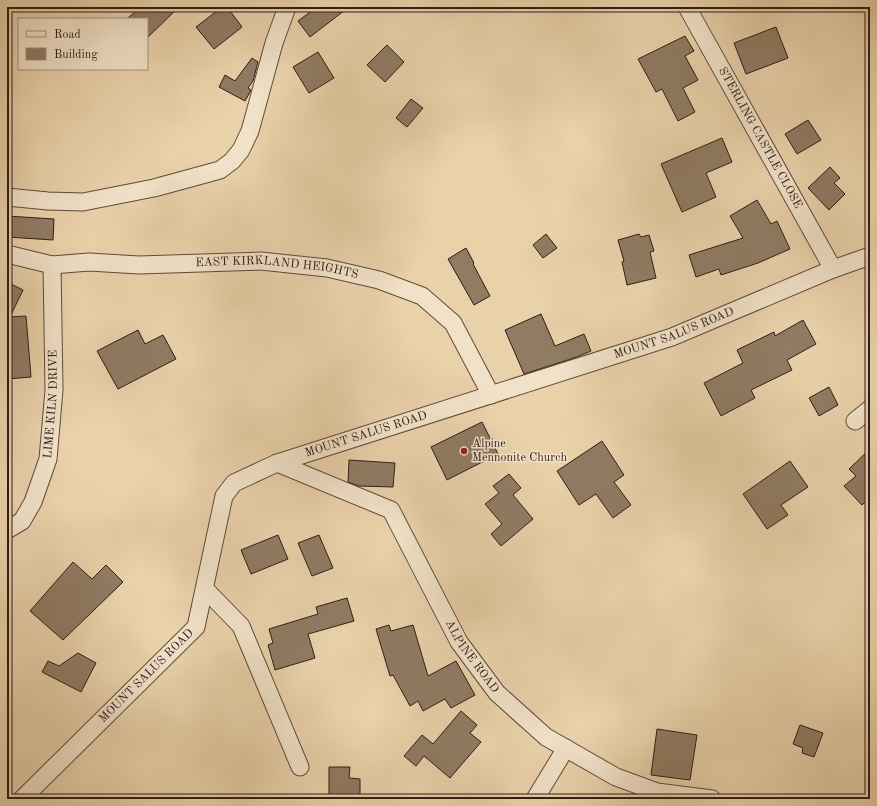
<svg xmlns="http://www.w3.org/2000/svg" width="877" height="806" viewBox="0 0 877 806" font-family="'Old Standard TT',serif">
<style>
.building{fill:#907b63;stroke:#2f1d16}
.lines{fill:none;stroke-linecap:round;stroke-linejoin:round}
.street-casing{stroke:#5e4a3b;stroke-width:19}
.street{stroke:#f1e1c8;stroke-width:17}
.poi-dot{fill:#8f2418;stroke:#f1e1c8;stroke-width:1.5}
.labels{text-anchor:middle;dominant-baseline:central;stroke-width:3;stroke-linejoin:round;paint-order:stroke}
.street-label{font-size:12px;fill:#2f1d16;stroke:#f1e1c8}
.poi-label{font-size:12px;fill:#2f1d16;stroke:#f1e1c8;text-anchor:start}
</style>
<rect width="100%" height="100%" fill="#e9d1aa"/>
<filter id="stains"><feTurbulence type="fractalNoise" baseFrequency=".005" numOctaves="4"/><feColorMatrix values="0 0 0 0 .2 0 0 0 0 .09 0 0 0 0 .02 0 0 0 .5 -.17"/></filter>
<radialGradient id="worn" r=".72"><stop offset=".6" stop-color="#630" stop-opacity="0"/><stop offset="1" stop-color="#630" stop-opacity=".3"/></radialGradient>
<!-- building -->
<g class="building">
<polygon points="140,7 179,7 147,38 147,19 127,19"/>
<polygon points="222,7 227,7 242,27 214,49 196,27"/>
<polygon points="317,7 349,7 310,37 298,21"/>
<polygon points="776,27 788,58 746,74 734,43"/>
<polygon points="685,36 694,51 685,56 698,80 683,88 695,112 678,121 662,89 656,92 638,59"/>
<polygon points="387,45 404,62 385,82 367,65"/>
<polygon points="318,52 334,78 309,93 293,67"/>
<polygon points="252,58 258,62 253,81 248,88 251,90 250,92 245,101 219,87 225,75 235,81"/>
<polygon points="411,99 423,108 407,127 396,118"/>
<polygon points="808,120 821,140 797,154 785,134"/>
<polygon points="722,138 732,162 706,173 716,197 682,212 661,164"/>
<polygon points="830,167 840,178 834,183 845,194 829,210 808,188"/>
<polygon points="757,200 771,224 777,221 790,249 758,263 721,275 719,269 696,277 689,255 743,238 730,216"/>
<polygon points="7,216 54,219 53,240 7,237"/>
<polygon points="546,234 557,248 543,258 533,245"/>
<polygon points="639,234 641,237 649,235 654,251 650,252 656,278 627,285 622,262 624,261 618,240"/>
<polygon points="466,248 474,263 473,264 490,296 474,305 448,259"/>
<polygon points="7,282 23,290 10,317 26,316 31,377 7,379"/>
<polygon points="541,314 555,346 584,334 591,351 577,357 524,374 505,330"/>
<polygon points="803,320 816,344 787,360 792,370 751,390 755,398 721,416 704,383 743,363 737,350 774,332 775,336"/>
<polygon points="138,330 145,344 163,335 176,359 118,389 97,351"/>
<polygon points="829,387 838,405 819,416 809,398"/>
<polygon points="482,422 498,454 447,480 431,447"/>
<polygon points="602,441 624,475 614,482 631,505 613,518 596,494 579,505 557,471"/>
<polygon points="870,449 870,497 862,505 844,486 856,476 849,469"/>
<polygon points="349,460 395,463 393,487 359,486 348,482"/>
<polygon points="790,461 808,487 781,505 788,515 767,529 743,494"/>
<polygon points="509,474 521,488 513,495 533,519 501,546 491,534 502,524 485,504 499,493 493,486"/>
<polygon points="278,535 288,559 251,574 241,550"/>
<polygon points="319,535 333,568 312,576 298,543"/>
<polygon points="73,562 92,579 106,565 123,582 63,640 30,611"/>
<polygon points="347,598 354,621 308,634 315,658 275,670 268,645 273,643 269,629 318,614 316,607"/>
<polygon points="389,625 391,631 413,625 428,676 456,661 475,695 451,708 445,699 423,711 418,701 410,706 393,675 390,676 376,629"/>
<polygon points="78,653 96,663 81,692 42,672 48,661 59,666"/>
<polygon points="461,711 477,725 470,733 481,742 450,778 424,756 416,766 404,756 422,735 433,744"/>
<polygon points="800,725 823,733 814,757 802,753 803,748 793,744"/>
<polygon points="657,729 697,735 690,780 651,775"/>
<polygon points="329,767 350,767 349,778 360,779 360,799 342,799 342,795 329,795"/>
</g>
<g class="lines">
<!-- street casing -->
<g class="street-casing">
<g id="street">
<path id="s1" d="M687 7 833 269"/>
<polyline points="7,197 48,201 83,202 154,188 220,170 232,161 241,150 250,131 274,43 287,7"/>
<path id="s2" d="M7 254 52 265 89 262 139 265 261 261 327 268 379 280 422 296 453 323 491 395"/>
<polyline points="855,421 870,409"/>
<path id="s3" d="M277 463 391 510 459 642 497 693 546 737 616 777 657 792 712 799"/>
<path id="s4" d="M7 530 22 521 33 502 48 459 54 390 52 265"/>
<polyline points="205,589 241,626 300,767"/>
<path id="s5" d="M22 799 196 627 224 496 234 483 277 463 672 337 833 269 870 256"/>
<polyline points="535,799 566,748"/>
</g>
</g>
<!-- street -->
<use href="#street" class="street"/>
</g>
<!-- markers -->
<circle class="poi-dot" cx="464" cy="451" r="4"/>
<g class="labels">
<!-- street labels -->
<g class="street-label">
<text stroke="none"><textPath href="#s1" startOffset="150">STERLING CASTLE CLOSE</textPath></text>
<text stroke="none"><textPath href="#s2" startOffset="272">EAST KIRKLAND HEIGHTS</textPath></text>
<text stroke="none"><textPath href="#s5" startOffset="860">MOUNT SALUS ROAD</textPath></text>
<text stroke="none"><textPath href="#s4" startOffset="140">LIME KILN DRIVE</textPath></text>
<text stroke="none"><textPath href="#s5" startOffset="536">MOUNT SALUS ROAD</textPath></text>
<text stroke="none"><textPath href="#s3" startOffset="291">ALPINE ROAD</textPath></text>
<text stroke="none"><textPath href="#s5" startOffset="175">MOUNT SALUS ROAD</textPath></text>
</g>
<!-- poi labels -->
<g class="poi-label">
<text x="472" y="444">Alpine<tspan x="472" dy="14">Mennonite Church</tspan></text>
</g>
</g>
<!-- margin -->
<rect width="877" height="806" fill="none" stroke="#e9d1aa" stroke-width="24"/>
<rect x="8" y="8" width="861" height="790" fill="none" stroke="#2f1d16" stroke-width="2"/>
<rect x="12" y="12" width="853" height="782" fill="none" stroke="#2f1d16"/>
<!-- legend -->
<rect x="18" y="18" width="130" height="52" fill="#f1e1c8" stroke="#a39381"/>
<rect x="26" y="31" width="20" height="6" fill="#f1e1c8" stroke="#a39381"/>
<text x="54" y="38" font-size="12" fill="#2f1d16">Road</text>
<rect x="26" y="48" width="20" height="12" fill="#907b63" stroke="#a39381"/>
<text x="54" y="58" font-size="12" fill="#2f1d16">Building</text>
<rect width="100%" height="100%" filter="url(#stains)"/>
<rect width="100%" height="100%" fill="url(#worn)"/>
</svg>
